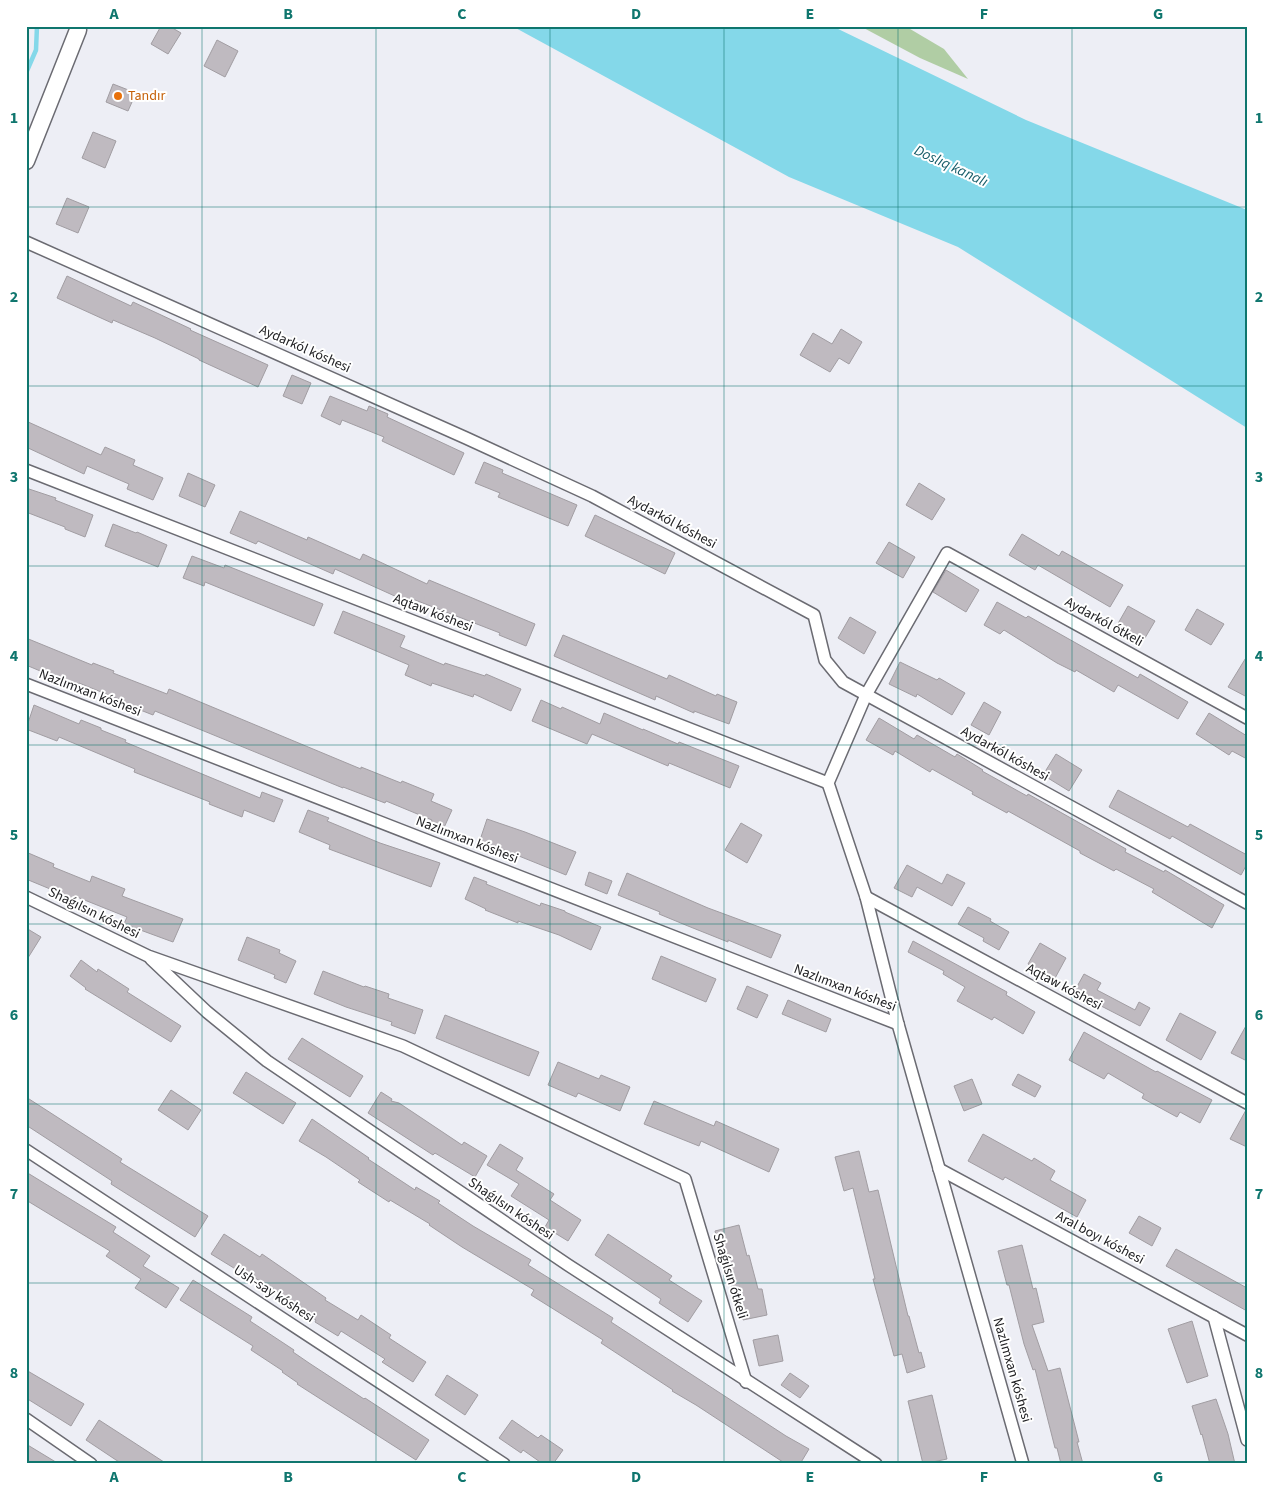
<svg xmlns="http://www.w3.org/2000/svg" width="1273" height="1490" viewBox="0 0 1273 1490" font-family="'Source Sans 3',sans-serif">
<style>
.green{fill:#b0cda4}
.water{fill:#84d8e9}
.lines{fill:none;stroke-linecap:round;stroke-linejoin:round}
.stream{stroke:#84d8e9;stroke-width:4.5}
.building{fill:#bfbac0;stroke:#a19da2}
.street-casing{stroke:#6b6b72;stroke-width:14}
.secondary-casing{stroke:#6b6b72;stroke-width:19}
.street{stroke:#fff;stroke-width:11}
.secondary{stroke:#fff;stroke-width:16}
.grid{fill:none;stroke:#0f766e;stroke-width:1;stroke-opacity:0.55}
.food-dot{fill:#e8710a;stroke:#fff;stroke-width:2}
.labels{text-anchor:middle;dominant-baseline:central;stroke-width:4;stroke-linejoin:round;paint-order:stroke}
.food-label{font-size:14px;fill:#c56008;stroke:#fff;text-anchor:start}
.street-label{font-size:14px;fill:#212124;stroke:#fff}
.water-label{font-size:15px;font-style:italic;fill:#155c68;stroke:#fff}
.neatline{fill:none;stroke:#0f766e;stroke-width:2}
.grid-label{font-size:16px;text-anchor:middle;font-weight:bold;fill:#0f766e}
</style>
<rect width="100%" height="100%" fill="#edeef5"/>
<!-- green -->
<polygon class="green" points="860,26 905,26 944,49 968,79 920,58"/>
<!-- water -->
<polygon class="water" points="512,26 832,26 1026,120 1247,210 1247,428 958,247 789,177"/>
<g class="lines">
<!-- stream -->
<polyline class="stream" points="26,73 36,50 37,26"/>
</g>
<!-- building -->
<g class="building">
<polygon points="161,26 169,26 181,33 168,54 151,44"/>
<polygon points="217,40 238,51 225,77 204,66"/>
<polygon points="113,84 136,93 128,111 106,102"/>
<polygon points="93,132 116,141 105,168 82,158"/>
<polygon points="67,198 89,207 78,233 56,224"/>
<polygon points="67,276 131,306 133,302 159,314 191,329 190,330 268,365 258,387 199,360 199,359 155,338 113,320 112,323 57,298"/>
<polygon points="841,329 862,342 849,364 839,358 830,372 800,355 813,333 832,344"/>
<polygon points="292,375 311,383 302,404 283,396"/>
<polygon points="330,396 367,411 369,406 388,414 387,417 464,453 454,475 382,441 384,437 342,420 340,425 321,416"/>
<polygon points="26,421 101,455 105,447 135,460 133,465 163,478 153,500 127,489 129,484 87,466 84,474 26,447"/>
<polygon points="484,462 503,470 502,473 577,505 568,526 498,497 500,493 475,483"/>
<polygon points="188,473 215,485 205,507 179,496"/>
<polygon points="919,483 945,499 932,520 906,505"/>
<polygon points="26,488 56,498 55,500 93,515 85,537 65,529 65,527 26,512"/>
<polygon points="240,511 307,540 308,537 360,560 363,554 427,584 429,580 535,624 526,646 499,635 500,633 410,598 408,602 335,569 333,574 258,541 256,544 230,533"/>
<polygon points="595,515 675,553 665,574 585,536"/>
<polygon points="113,524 136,533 137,532 167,545 158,567 105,546"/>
<polygon points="1022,534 1059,556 1062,551 1123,585 1110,607 1038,565 1035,570 1009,555"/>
<polygon points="889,542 915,557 903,578 876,563"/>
<polygon points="192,556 224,568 225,565 323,604 314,626 205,582 204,586 183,578"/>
<polygon points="946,570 979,590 966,612 933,592"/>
<polygon points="997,602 1026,618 1028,616 1138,678 1140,674 1188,702 1178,719 1118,685 1114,692 1076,670 1075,672 1057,663 1004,630 1000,634 984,625"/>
<polygon points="1128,606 1155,621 1142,643 1116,627"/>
<polygon points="1197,609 1224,624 1211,645 1185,630"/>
<polygon points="343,611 405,636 400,647 444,665 445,663 485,676 486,674 521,689 511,711 474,694 473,697 432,683 431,686 405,675 409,665 334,633"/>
<polygon points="850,617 876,632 864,654 838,638"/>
<polygon points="563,635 667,679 669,675 716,696 717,694 737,702 729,724 694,711 694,713 656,696 655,700 554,656"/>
<polygon points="26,638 92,665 93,663 114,671 113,673 167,694 169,689 361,769 361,767 401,783 402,781 434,794 431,801 452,810 442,832 429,827 432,820 386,801 385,803 343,787 343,788 155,711 153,715 120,702 121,700 79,683 78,686 45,673 26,665"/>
<polygon points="1247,656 1247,697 1228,687"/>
<polygon points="900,662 937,680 939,678 965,693 952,715 917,694 916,697 889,684"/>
<polygon points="541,700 561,709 562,707 600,724 604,713 643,730 643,729 678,744 679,742 739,766 730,788 669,763 668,766 592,734 587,744 532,721"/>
<polygon points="984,702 1001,712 989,735 971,725"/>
<polygon points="34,705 79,724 81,720 101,728 101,730 126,740 125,742 260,798 262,792 283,800 274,822 244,810 242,817 209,804 210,802 134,772 135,769 59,737 57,741 26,729"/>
<polygon points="1209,713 1247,736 1247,759 1232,751 1229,755 1196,734"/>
<polygon points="879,718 914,739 917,735 955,757 957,754 983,770 982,771 1027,796 1028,794 1126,849 1125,852 1164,872 1165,870 1224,905 1212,928 1152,892 1154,889 1116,869 1114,871 1080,853 1080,851 1008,811 1007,813 972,794 973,792 932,769 930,772 895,751 893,755 866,740"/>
<polygon points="1056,754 1082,770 1069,791 1043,775"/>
<polygon points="1118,790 1188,827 1190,824 1247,855 1247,864 1241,875 1172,836 1170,839 1109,807"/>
<polygon points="308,810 329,818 327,821 380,843 440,863 431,887 329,849 330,845 299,832"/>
<polygon points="487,819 525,832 576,852 566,875 504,850 503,852 479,843"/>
<polygon points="741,823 762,835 747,863 725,850"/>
<polygon points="26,852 54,864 53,867 90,882 92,876 125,889 122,896 183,919 173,942 124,924 127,917 77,897 75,901 54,893 55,891 26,879"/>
<polygon points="907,865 942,884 947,874 965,883 952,906 917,887 912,897 894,888"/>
<polygon points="589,872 612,881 607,894 585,885"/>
<polygon points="627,873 708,908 781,935 771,958 728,940 728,942 688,926 659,914 660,912 618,895"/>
<polygon points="474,877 487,882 486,884 540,906 541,903 565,911 565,912 601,927 591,950 559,935 518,921 518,923 485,910 486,909 465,899"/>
<polygon points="968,907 991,919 990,921 1009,932 999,950 983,941 984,938 958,924"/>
<polygon points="26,928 41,937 26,961"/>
<polygon points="247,937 280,950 279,953 296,961 286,983 274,978 275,975 238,960"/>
<polygon points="913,941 1007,992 1006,995 1035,1012 1023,1034 994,1017 992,1020 957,1001 965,987 943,974 944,971 908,952"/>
<polygon points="1040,943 1066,958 1054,980 1028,964"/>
<polygon points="661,956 716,979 706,1002 652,979"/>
<polygon points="81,960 97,972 98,969 129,989 127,992 181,1026 171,1042 85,989 86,988 70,976"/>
<polygon points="323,971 364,987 365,986 389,994 388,998 423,1010 415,1034 391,1025 392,1022 346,1007 314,994"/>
<polygon points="1084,974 1101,983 1097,990 1135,1010 1139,1002 1150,1008 1140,1026 1074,992"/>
<polygon points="747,986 768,995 757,1018 737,1009"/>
<polygon points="788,1000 831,1019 826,1032 782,1014"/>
<polygon points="1180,1013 1216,1032 1201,1060 1166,1040"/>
<polygon points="445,1015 539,1052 529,1076 436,1038"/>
<polygon points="1247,1024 1247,1061 1231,1053"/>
<polygon points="1084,1032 1156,1072 1157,1071 1212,1100 1200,1123 1180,1112 1177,1117 1142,1098 1144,1094 1108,1073 1104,1079 1069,1060"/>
<polygon points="302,1038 363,1076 350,1097 288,1059"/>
<polygon points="558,1062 599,1079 601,1075 630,1087 620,1111 578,1093 576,1097 548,1085"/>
<polygon points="246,1072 296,1103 283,1124 233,1093"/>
<polygon points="1018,1074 1041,1086 1035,1097 1012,1085"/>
<polygon points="972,1079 982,1104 964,1111 954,1086"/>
<polygon points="171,1090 201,1110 188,1130 158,1110"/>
<polygon points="381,1092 392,1099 391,1101 399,1103 462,1145 464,1142 487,1156 475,1177 435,1153 433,1155 368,1113"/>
<polygon points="26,1097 122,1159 120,1162 208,1216 195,1237 111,1184 112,1181 26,1125"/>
<polygon points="654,1101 714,1126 716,1121 779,1149 769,1172 701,1141 699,1146 644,1124"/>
<polygon points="1246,1110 1247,1110 1247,1147 1230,1139"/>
<polygon points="312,1119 369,1158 368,1159 415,1190 416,1187 440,1201 438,1203 473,1226 531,1260 528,1265 613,1318 611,1322 786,1436 809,1449 800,1464 786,1464 696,1405 672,1391 673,1390 601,1343 603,1340 531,1295 534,1290 462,1247 429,1225 430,1224 390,1200 389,1202 358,1182 360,1180 326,1157 299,1141"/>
<polygon points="983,1134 1032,1161 1034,1158 1055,1171 1050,1180 1086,1200 1077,1217 1005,1177 1003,1180 968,1161"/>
<polygon points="500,1144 523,1158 516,1170 554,1194 550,1200 581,1220 568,1241 545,1227 549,1220 511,1196 519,1184 487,1165"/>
<polygon points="859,1151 869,1192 878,1190 908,1316 909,1316 919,1353 921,1352 925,1367 907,1373 902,1354 894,1356 873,1279 875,1279 853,1188 844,1191 835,1157"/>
<polygon points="26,1172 116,1227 113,1232 150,1256 143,1266 179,1288 166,1308 135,1288 141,1279 106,1256 110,1251 26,1200"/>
<polygon points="1139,1216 1161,1228 1152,1246 1129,1233"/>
<polygon points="739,1225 747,1256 749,1255 758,1289 762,1289 767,1315 743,1320 737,1287 732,1288 715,1231"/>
<polygon points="224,1234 260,1257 262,1254 326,1298 325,1300 358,1320 361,1315 391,1335 389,1338 426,1362 413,1382 382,1362 385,1359 341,1331 338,1336 315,1322 316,1320 283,1298 284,1296 244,1271 242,1273 211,1254"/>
<polygon points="608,1234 672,1276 669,1280 702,1301 688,1322 659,1303 661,1299 595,1255"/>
<polygon points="1022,1245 1033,1289 1036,1288 1044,1322 1032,1325 1048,1371 1060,1368 1079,1442 1077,1442 1083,1464 1061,1464 1057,1448 1055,1448 1035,1369 1033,1370 1024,1344 1009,1285 1007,1285 998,1251"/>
<polygon points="1176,1249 1247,1288 1247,1311 1166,1266"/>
<polygon points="193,1280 252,1317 250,1321 294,1350 293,1352 309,1363 364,1399 365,1398 429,1440 416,1460 297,1384 298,1383 282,1372 283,1371 251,1350 253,1346 180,1300"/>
<polygon points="1192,1321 1208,1376 1187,1383 1168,1329"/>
<polygon points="778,1335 783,1361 759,1366 753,1340"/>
<polygon points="26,1370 84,1404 71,1426 26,1398"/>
<polygon points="790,1373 809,1386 800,1398 781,1385"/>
<polygon points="447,1375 478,1395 465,1415 435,1395"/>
<polygon points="932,1395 947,1459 923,1464 908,1401"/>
<polygon points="1216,1399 1228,1434 1235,1464 1210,1464 1202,1434 1201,1435 1192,1406"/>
<polygon points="99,1420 130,1440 167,1464 123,1464 116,1460 86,1440"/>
<polygon points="512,1420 538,1438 541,1435 563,1450 553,1464 543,1464 523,1450 521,1453 499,1438"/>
<polygon points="26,1444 59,1464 26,1464"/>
</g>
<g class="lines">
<!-- street casing -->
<g class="street-casing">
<g id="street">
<polyline points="26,242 466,438 592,496 814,615 825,660 843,682 1247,903"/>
<polyline points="26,470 828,783"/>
<polyline points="26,684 898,1024"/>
<polyline points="26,897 148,956 403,1046 685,1179 746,1382"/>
<polyline points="866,897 1247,1103"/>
<polyline points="151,959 207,1012 267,1061 568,1265 876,1464"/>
<polyline points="26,1150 504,1464"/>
<polyline points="939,1169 1247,1335"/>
<polyline points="1214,1317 1247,1440"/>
<polyline points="26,1419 91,1464"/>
<polyline points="1023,1464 898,1024 866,897 828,783 866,695 947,553 1247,718"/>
</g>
</g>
<!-- secondary casing -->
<g class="secondary-casing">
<polyline id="secondary" points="26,161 78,30"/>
</g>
<!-- street -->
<use href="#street" class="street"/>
<!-- secondary -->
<use href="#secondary" class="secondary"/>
</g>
<!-- grid -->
<path class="grid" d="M202 26V1464M376 26V1464M550 26V1464M724 26V1464M898 26V1464M1072 26V1464M26 207H1247M26 386H1247M26 566H1247M26 745H1247M26 924H1247M26 1104H1247M26 1283H1247"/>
<!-- markers -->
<circle class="food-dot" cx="118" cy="96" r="5"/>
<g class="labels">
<!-- food labels -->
<g class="food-label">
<text x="128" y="96">Tandır</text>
</g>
<!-- street labels -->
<g class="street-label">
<text transform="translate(305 349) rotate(24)">Aydarkól kóshesi</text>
<text transform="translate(672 522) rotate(28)">Aydarkól kóshesi</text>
<text transform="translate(433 613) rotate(21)">Aqtaw kóshesi</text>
<text transform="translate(1104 622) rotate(29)">Aydarkól ótkeli</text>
<text transform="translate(90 693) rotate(21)">Nazlımxan kóshesi</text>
<text transform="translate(1005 754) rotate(29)">Aydarkól kóshesi</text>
<text transform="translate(467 840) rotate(21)">Nazlımxan kóshesi</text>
<text transform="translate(94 913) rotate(26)">Shaǵılsın kóshesi</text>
<text transform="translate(1064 987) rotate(28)">Aqtaw kóshesi</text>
<text transform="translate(845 988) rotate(21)">Nazlımxan kóshesi</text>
<text transform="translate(511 1209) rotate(34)">Shaǵılsın kóshesi</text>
<text transform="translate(1100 1238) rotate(28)">Aral boyı kóshesi</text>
<text transform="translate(730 1276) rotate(73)">Shaǵılsın ótkeli</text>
<text transform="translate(274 1294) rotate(33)">Ush-say kóshesi</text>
<text transform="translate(1012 1370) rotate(74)">Nazlımxan kóshesi</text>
</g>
<!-- water labels -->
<g class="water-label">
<text transform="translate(951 166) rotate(25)">Doslıq kanalı</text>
</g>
</g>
<!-- border -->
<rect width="1273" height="1490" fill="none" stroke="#ffffff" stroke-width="55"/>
<rect x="28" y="28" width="1218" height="1434" class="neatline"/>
<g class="grid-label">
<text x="114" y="19">A</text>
<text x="288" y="19">B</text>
<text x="462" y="19">C</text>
<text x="636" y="19">D</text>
<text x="810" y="19">E</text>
<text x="984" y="19">F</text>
<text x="1158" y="19">G</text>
<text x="14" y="123">1</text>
<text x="1259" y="123">1</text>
<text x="14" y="302">2</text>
<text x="1259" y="302">2</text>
<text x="14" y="482">3</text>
<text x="1259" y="482">3</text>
<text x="14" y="661">4</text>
<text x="1259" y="661">4</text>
<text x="14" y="840">5</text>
<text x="1259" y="840">5</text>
<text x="14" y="1020">6</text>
<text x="1259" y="1020">6</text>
<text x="14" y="1199">7</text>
<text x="1259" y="1199">7</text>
<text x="14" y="1378">8</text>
<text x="1259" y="1378">8</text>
<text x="114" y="1482">A</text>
<text x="288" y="1482">B</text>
<text x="462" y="1482">C</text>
<text x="636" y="1482">D</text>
<text x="810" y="1482">E</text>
<text x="984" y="1482">F</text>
<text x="1158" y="1482">G</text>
</g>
</svg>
